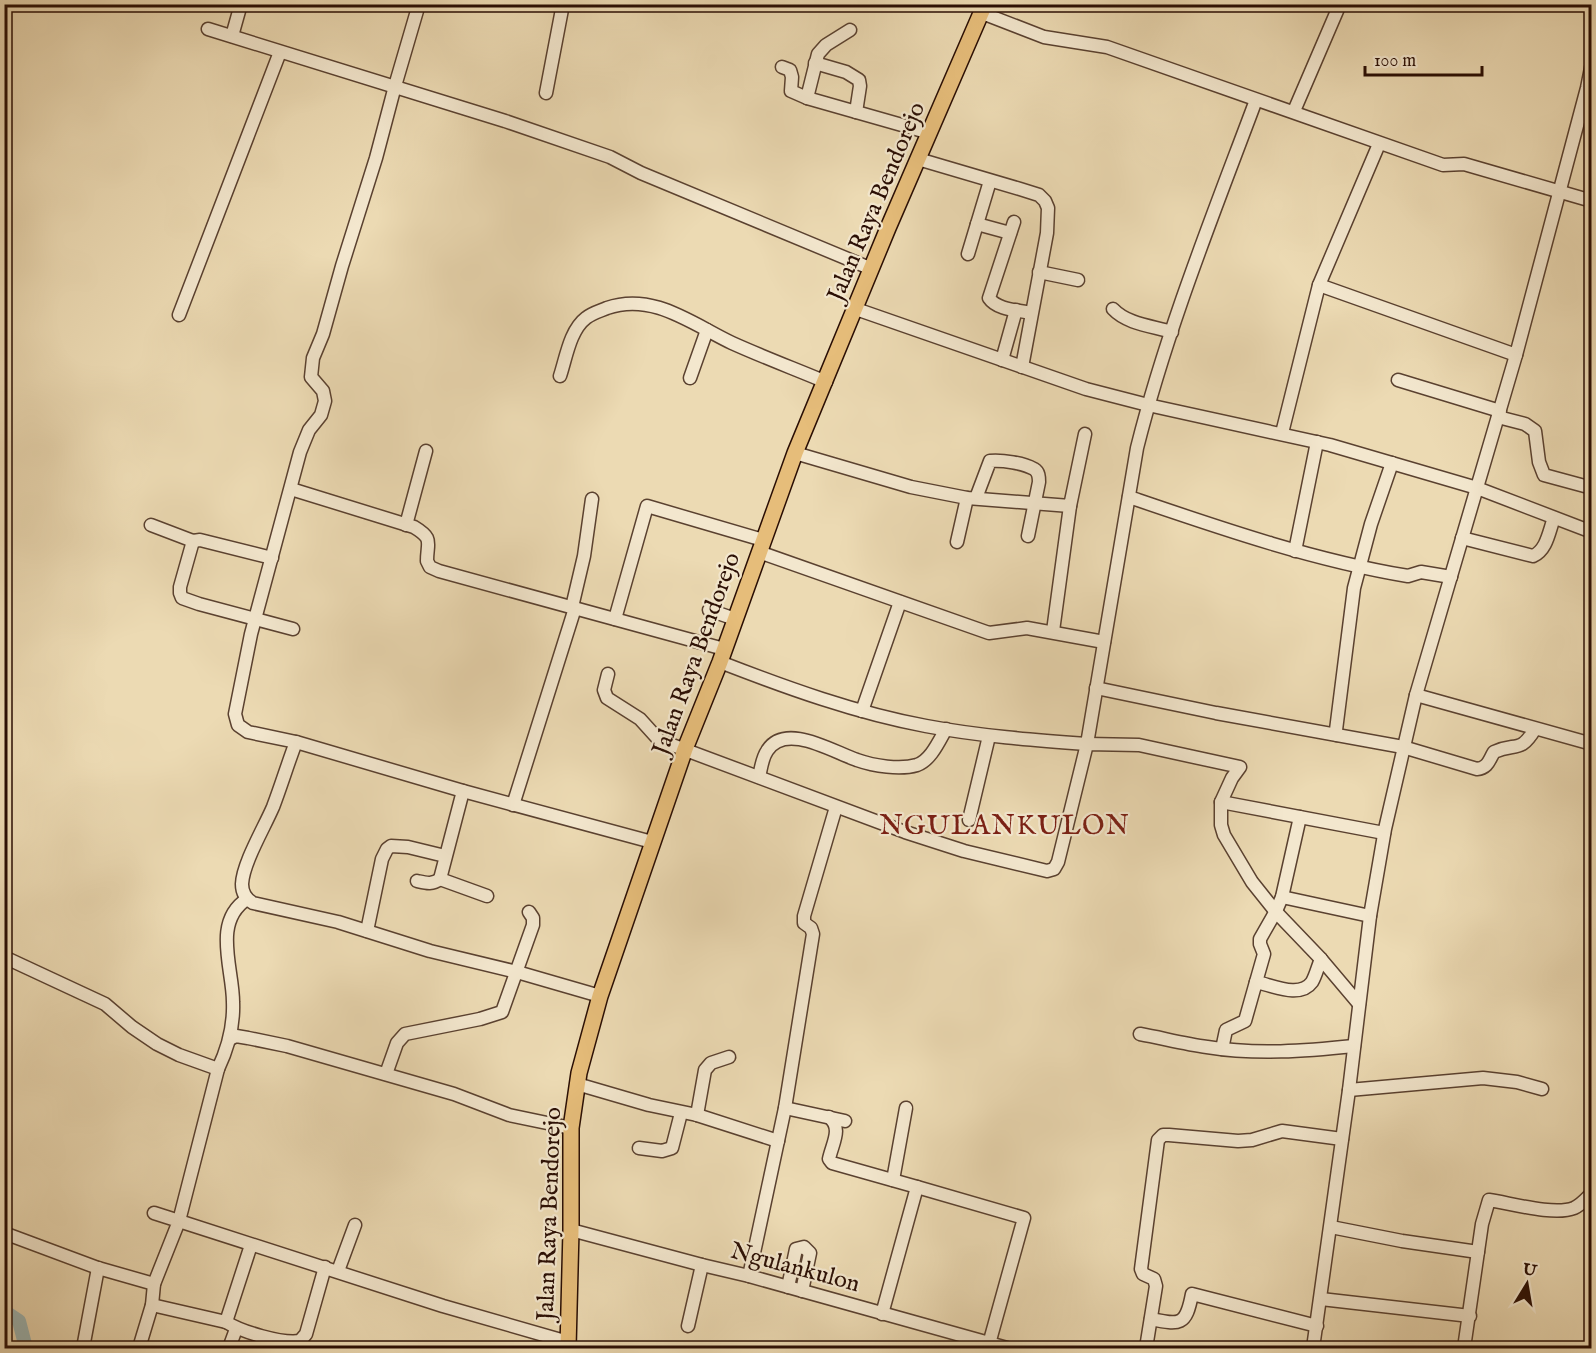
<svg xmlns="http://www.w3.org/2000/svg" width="1596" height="1353" viewBox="0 0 1596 1353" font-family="'IM FELL English',serif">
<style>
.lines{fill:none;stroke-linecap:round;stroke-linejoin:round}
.river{stroke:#9db8b7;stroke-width:14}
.minor-casing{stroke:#5a4130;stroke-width:15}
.major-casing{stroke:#2a0e04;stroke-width:18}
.minor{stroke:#f3e7ce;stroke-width:12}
.major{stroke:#e6bd7a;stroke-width:15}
.labels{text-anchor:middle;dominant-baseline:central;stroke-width:4.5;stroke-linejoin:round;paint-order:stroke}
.street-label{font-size:24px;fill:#2a0e04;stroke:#f3e7ce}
.quarter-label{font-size:27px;letter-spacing:1.5px;fill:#7a1f14;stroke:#f3e7ce}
</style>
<rect width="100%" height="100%" fill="#ecdab3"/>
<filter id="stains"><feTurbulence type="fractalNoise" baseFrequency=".00333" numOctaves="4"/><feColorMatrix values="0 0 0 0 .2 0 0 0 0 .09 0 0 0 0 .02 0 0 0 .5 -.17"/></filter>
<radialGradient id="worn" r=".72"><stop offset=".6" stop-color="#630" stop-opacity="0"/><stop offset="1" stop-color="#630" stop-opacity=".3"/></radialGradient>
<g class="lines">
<polyline class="river" points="4,1311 19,1321 26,1348"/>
<defs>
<g id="minor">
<polyline points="419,4 395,86 376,158 342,266 323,334 313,358 311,377 323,391 325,401 321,415 309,430 300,452 251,634 235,714 238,725 248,732 296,742 463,791 652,842"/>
<polyline points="982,13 1044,37 1107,47 1443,165 1464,164 1592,201"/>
<polyline points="208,29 505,121 610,157 641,173 872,269"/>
<polyline points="232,36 241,4"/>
<polyline points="815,63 846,72 859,80 860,86 856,112"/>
<polyline points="782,67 790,70 792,77 791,91 807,98 930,133"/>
<polyline points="546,93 563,4"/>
<polyline points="807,98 818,54 826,45 850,30"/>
<polyline points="1294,111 1340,4"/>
<polyline points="918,159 1020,189 1039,195 1045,201 1048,208 1047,233 1022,367"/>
<path d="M1014,222L989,298C997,310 1018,310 1031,313"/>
<polyline points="977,224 1010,233"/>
<polyline points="968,254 990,181"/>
<polyline points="1039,272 1078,280"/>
<polyline points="1319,285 1516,355"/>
<polyline points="856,309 1086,389 1148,405 1330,445 1477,488 1592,532"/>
<path d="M1113,309C1127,324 1152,326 1172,332"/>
<polyline points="179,315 280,52"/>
<polyline points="1002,360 1016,310"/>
<path d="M560,376C566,358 570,330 586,318C592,313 600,311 607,308C653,292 692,324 732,343C763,357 795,369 826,382"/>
<polyline points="690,378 707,330"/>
<polyline points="1398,380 1500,411"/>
<polyline points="1498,417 1525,424 1535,431 1539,462 1544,475 1592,488"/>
<polyline points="1282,433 1319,285 1379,144"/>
<polyline points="795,453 911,487 967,498 1070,506 1085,434"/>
<path d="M291,489L414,527C434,539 427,542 427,561L430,567L439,571L724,649"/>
<path d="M1129,497C1220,528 1312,560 1408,576L1421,572L1451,577"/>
<path d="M976,498L990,461C1003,460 1023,463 1034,469C1039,472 1039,477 1039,482L1028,536"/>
<polyline points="151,525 193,541 200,540 272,558"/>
<polyline points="406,525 426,451"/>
<path d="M1462,538L1533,556C1547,550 1549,531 1554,518"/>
<polyline points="193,541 180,587 180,593 182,598 199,604 293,629"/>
<polyline points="957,542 967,498"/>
<polyline points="1295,551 1317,442"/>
<polyline points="759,552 989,633 1027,628 1104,642"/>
<polyline points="572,607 584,556 592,499"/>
<polyline points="709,610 735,619"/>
<polyline points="615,619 647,506 763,540"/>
<polyline points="1053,631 1070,506"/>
<path d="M720,662C787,688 856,713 926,726C979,736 1033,740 1087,744L1137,448C1167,329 1213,215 1256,100"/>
<polyline points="608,674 604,690 607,698 640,719 659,740 905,832 964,851 1047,871 1054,869 1058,862 1087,744 1139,745 1240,767 1232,778 1221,802 1221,825 1224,835 1252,882 1276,912 1321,959 1359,1004"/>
<path d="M1096,688L1216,713L1403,747L1477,769C1488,768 1489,760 1494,752C1516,742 1520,754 1535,729"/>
<polyline points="1416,695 1592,744"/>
<polyline points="862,711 900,602"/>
<polyline points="1337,735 1336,730 1354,588 1371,524 1392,463"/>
<path d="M296,742C288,763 281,786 273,807C264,828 243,863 242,884C242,893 246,899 253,903L338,922L430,951L517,972L600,996"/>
<path d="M759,777C761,769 762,758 767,751C785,721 835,753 857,760C874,766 900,770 917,765C931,760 939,741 946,729"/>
<polyline points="1221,802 1384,833"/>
<polyline points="513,805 575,608"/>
<polyline points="969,820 989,736"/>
<polyline points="440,879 487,896"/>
<path d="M417,881C426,883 432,885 440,879L463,791"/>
<polyline points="1282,897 1370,916"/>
<path d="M247,899C212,922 233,968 233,1002C234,1026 228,1048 218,1069L179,1221L443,1306L568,1342"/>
<polyline points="367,931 382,859 387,849 391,846 408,847 445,856"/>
<polyline points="4,957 105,1004 132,1027 157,1044 179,1055 218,1069"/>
<polyline points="1256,982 1264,954 1260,944 1260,939 1276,911 1282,897 1300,817"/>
<path d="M1140,1034C1162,1038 1185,1044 1207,1047C1256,1055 1306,1051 1354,1046"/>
<polyline points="230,1039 236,1036 248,1038 287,1046 454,1094 509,1115 571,1128"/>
<path d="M1222,1049L1226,1030L1245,1021L1256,982C1272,985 1300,999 1312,982C1316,975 1318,966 1321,959"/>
<polyline points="386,1074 397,1043 405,1034 480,1019 502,1012 533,925 533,918 529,912"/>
<polyline points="577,1084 649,1105 697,1115 778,1141"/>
<polyline points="1349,1090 1483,1078 1517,1082 1542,1089"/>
<polyline points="785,1108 845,1121"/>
<polyline points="697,1115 705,1070 711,1063 729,1057"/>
<path d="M829,1117C843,1128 832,1144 829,1159L832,1163L917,1187L882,1314"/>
<polyline points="639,1148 662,1151 672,1148 681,1113"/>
<polyline points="893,1180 906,1108"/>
<polyline points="917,1187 1024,1218 989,1344"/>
<polyline points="1331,1227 1402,1241 1478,1252"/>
<polyline points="571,1230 702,1265 749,1276 1007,1348"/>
<polyline points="4,1233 98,1268 154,1284"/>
<polyline points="338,1271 355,1225"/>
<polyline points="749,1276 785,1108 813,934 811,928 804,923 804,916 836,807"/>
<polyline points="788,1287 796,1249 804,1247 810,1253 802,1291"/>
<polyline points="1321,1299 1470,1316"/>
<path d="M152,1305L226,1322C242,1332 282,1344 300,1341L306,1334L325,1267"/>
<path d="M1151,1319C1180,1325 1186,1326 1192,1294L1317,1326"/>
<polyline points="226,1322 251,1245"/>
<polyline points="688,1326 702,1265"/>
<polyline points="83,1348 98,1268"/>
<polyline points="139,1348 152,1305 154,1284 179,1221 154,1213"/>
<polyline points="229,1348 236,1329"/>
<polyline points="1146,1348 1156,1286 1154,1279 1143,1274 1141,1269 1158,1140 1163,1135 1169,1135 1238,1141 1252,1140 1282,1131 1342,1139"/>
<polyline points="1313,1348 1349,1090 1370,916 1385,829 1416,695 1516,355 1587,88 1592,63"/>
<path d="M1464,1348L1482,1224L1489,1200C1510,1203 1554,1216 1574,1208C1581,1205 1586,1199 1592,1193"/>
</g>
<polyline id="major" points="568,1348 571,1230 571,1128 579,1073 600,996 685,749 720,662 795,453 888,228 985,4"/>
</defs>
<use href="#minor" class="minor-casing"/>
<use href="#major" class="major-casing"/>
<use href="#minor" class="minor"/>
<use href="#major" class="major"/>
</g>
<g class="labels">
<g class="street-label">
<text transform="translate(877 202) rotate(-67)">Jalan Raya Bendorejo</text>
<text transform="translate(697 654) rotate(-70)">Jalan Raya Bendorejo</text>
<text transform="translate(550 1214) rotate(-88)">Jalan Raya Bendorejo</text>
<text transform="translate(795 1268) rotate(15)">Ngulankulon</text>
</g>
<g class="quarter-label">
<text x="1005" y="827">NGULANKULON</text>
</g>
</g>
<rect width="1596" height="1353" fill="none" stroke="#ecdab3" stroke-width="24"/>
<rect x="6" y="6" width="1584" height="1341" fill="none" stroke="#2a0e04" stroke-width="3"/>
<rect x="12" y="12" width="1572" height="1329" fill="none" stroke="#2a0e04" stroke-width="1.5"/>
<g transform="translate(1527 1284) rotate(11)" stroke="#f3e7ce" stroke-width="4.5" paint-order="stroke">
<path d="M0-4.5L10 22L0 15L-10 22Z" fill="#2a0e04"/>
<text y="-9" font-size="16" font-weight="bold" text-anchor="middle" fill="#2a0e04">U</text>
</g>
<path d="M1365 66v9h117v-9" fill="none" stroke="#2a0e04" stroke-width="3"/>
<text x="1374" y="66" font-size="18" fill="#2a0e04" stroke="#f3e7ce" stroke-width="4.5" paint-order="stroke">100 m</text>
<rect width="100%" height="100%" filter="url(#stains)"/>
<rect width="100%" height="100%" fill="url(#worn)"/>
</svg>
